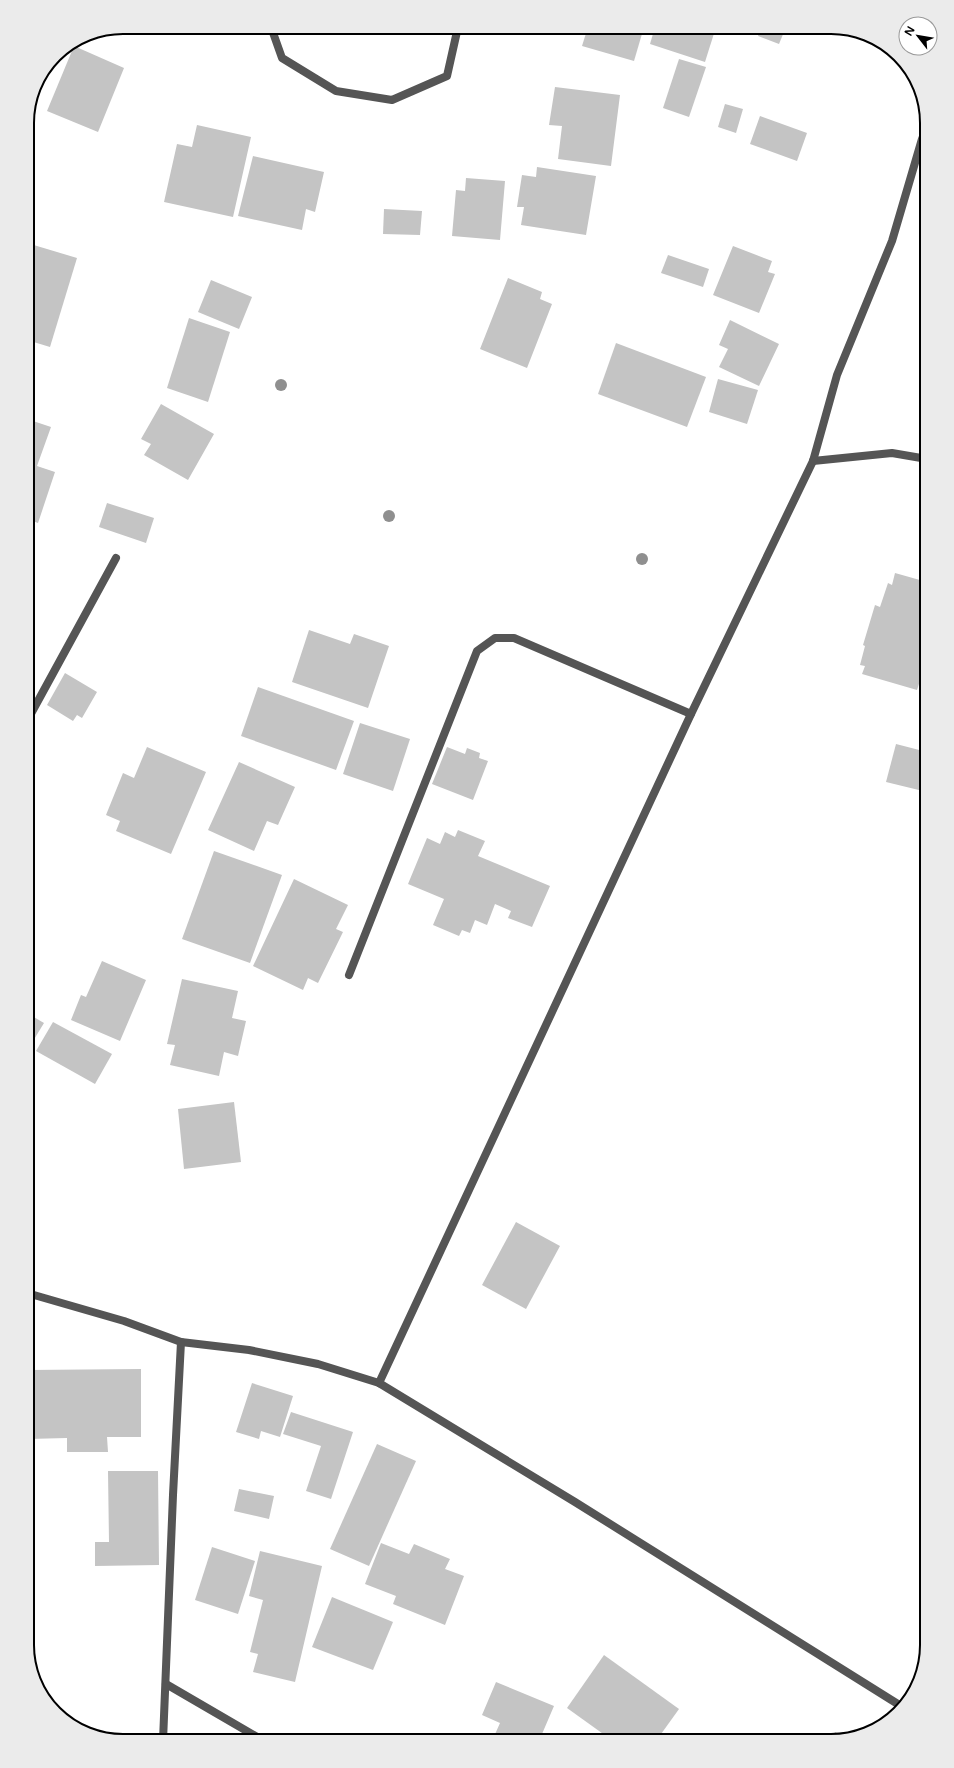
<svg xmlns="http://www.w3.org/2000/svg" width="954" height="1768" viewBox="0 0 954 1768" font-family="'Varela Round',sans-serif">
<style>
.building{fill:#c4c4c4}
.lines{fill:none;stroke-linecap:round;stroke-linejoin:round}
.street{stroke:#555;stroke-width:8}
.tree{fill:#8f8f8f}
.rim{fill:none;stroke:#000;stroke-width:2}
</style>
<rect width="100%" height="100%" fill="#fff"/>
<g class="building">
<polygon points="367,27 395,27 394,32"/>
<polygon points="588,27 644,27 634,61 582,46"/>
<polygon points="655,27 716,27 705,62 650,44"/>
<polygon points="761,27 786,27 779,44 758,36"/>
<polygon points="74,46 124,68 98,132 47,111"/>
<polygon points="679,59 706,67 689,117 663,108"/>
<polygon points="555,87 620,95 611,166 558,159 562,126 549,125"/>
<polygon points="725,104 743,109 736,133 718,127"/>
<polygon points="760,116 807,133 797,161 750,144"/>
<polygon points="197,125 251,137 233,217 164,202 177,144 192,147"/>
<polygon points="253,156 324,172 315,212 306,209 302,230 238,216"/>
<polygon points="537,167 596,176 586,235 521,225 524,207 517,207 522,175 536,177"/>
<polygon points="466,178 505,181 500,240 452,236 456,190 465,191"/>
<polygon points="384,209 422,211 420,235 383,234"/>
<polygon points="27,243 77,258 50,347 27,340"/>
<polygon points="733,246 772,261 768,272 775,274 759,313 713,295"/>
<polygon points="668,255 709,269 703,287 661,273"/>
<polygon points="508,278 542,292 540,299 552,304 527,368 480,349"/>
<polygon points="211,280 252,297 239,329 198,312"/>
<polygon points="189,318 230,332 208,402 167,388"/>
<polygon points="730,320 779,344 759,386 719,367 728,349 719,345"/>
<polygon points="616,343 706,377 687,427 598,394"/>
<polygon points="718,379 758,390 747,424 709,412"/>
<polygon points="161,404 214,434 188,480 144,455 151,444 141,439"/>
<polygon points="27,419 51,427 37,466 55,472 38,523 27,519"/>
<polygon points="107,503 154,518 146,543 99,527"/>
<polygon points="895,573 927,582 927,659 917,690 862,674 865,666 860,665 865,646 863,645 875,605 880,607 888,583 892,585"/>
<polygon points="309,630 350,644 354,634 389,646 368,708 292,682"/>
<polygon points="65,673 97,692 82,718 77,715 73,721 47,705"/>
<polygon points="258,687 354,721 336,770 241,736"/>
<polygon points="360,723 410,739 393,791 343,774"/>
<polygon points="896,744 927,752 927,792 886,782"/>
<polygon points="147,747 206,772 171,854 116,831 120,821 106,815 123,773 134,778"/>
<polygon points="447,747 465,754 467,748 480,753 479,758 488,761 473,800 432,784"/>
<polygon points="239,762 295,787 278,825 267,821 254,851 208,830"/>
<polygon points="458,830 485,841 478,856 550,886 532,927 508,918 511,911 495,904 487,925 475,920 470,933 462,930 459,936 433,925 444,899 408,884 427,838 440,844 445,832 455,837"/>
<polygon points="214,851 282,875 250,963 182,939"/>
<polygon points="294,879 348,905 336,929 343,932 318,983 308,978 303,990 253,966"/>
<polygon points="102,961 146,980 120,1041 71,1020 81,995 86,997"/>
<polygon points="182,979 238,991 232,1018 246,1021 238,1056 224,1052 219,1076 170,1065 175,1045 167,1044"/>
<polygon points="27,1013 44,1023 30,1046 27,1044"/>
<polygon points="53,1022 112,1054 95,1084 36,1051"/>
<polygon points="234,1102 241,1162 184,1169 178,1109"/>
<polygon points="516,1222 560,1246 526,1309 482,1285"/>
<polygon points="141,1369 141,1437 107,1437 108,1452 67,1452 67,1438 28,1439 28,1370"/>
<polygon points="252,1383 293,1396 280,1437 261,1431 259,1439 236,1432"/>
<polygon points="291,1412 353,1432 331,1499 306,1491 321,1446 283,1434"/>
<polygon points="377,1444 416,1461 369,1566 330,1549"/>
<polygon points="108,1471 158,1471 159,1565 95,1566 95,1542 109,1542"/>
<polygon points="239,1489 274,1496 269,1519 234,1511"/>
<polygon points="381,1543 409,1554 414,1544 450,1559 445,1569 464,1576 445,1625 393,1604 396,1596 365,1584"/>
<polygon points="212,1547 255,1561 238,1614 195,1600"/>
<polygon points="260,1551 322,1566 295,1682 253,1672 258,1654 250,1652 263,1600 249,1596"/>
<polygon points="332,1597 393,1622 373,1670 312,1647"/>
<polygon points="604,1655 679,1709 656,1741 613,1741 567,1708"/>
<polygon points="496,1682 554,1706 539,1741 492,1741 500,1723 482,1715"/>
<polygon points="835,1732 847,1738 831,1741"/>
</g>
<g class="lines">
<g class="street">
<polyline points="271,27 282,58 336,91 392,100 447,76 458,27"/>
<polyline points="813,461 892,453 927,459"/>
<polyline points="27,721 116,558"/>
<polyline points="349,975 477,651 495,638 514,638 691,714"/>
<polyline points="27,1293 124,1321 181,1342 249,1350 318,1364 379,1383 575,1502 901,1706"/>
<polyline points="379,1383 691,714 813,461 837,375 892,241 922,139 927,127"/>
<polyline points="166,1684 264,1741"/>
<polyline points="163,1741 173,1495 181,1342"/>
</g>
</g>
<g class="tree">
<circle cx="281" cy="385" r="6"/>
<circle cx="389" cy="516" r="6"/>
<circle cx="642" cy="559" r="6"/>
</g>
<path d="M0 0H954V1768H0ZM123 34H831A89 89 0 0 1 920 123V1645A89 89 0 0 1 831 1734H123A89 89 0 0 1 34 1645V123A89 89 0 0 1 123 34Z" fill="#ebebeb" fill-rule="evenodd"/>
<path class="rim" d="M123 34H831A89 89 0 0 1 920 123V1645A89 89 0 0 1 831 1734H123A89 89 0 0 1 34 1645V123A89 89 0 0 1 123 34Z"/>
<g transform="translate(918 36) rotate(301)"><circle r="19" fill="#ffffff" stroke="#999999"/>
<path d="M0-3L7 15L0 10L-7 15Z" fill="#000000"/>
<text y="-6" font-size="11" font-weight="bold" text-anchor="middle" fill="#000000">N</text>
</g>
</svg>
